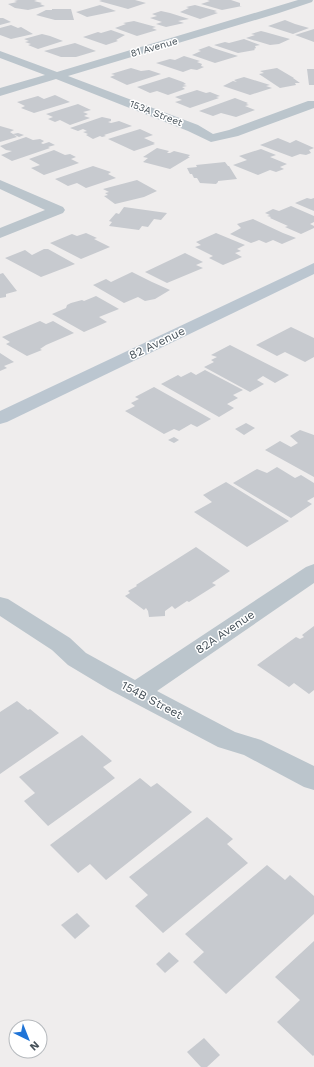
<svg xmlns="http://www.w3.org/2000/svg" width="314" height="1067" viewBox="0 0 314 1067" font-family="'Work Sans',sans-serif">
<style>
.building{fill:#c7cacf}
.lines{fill:none;stroke-linecap:round;stroke-linejoin:round}
.street{fill:#bbc5cc;fill-rule:evenodd}
.secondary{fill:#bbc6d0;fill-rule:evenodd}
.labels{text-anchor:middle;dominant-baseline:central;stroke-width:3;stroke-linejoin:round;paint-order:stroke}
.far-street-label{font-size:10px;fill:#465159;stroke:#fff}
.street-label{font-size:12px;fill:#465159;stroke:#fff}
</style>
<rect width="100%" height="100%" fill="#efeded"/>
<g class="building">
<polygon points="18,0 37,0 34,1 42,3 40,4 45,6 28,10 15,8 8,4 17,2 14,1"/>
<polygon points="102,0 135,0 146,3 128,9 99,1"/>
<polygon points="207,0 231,0 240,3 240,6 242,6 222,10 201,4 210,1"/>
<polygon points="100,5 116,11 87,17 76,12"/>
<polygon points="195,5 217,11 214,12 218,13 200,19 180,12 189,8 186,7"/>
<polygon points="52,9 71,9 74,20 55,20 36,15 46,10 52,10"/>
<polygon points="161,11 170,13 189,19 178,21 184,23 166,27 156,24 162,22 150,18 157,16 152,14"/>
<polygon points="0,18 3,18 11,22 0,25"/>
<polygon points="285,20 295,24 309,28 293,34 268,26"/>
<polygon points="134,21 156,27 152,28 157,30 137,36 115,28 126,24 123,23"/>
<polygon points="11,25 18,28 21,27 33,34 11,39 0,35 0,28"/>
<polygon points="314,29 314,42 295,35"/>
<polygon points="111,30 125,35 116,40 118,41 106,45 83,37 98,32 101,33"/>
<polygon points="261,31 265,32 290,39 279,44 270,45 246,38 255,35 251,34"/>
<polygon points="42,34 50,36 63,41 38,49 28,45 31,44 25,42 29,41 24,39"/>
<polygon points="244,39 260,45 255,46 256,48 254,49 255,50 238,53 214,45 225,42 229,43"/>
<polygon points="75,43 96,51 76,57 61,57 44,51"/>
<polygon points="209,46 213,48 238,56 215,63 192,55 201,51 198,50"/>
<polygon points="184,56 200,61 197,62 202,64 201,66 204,67 197,70 191,69 183,72 156,63 170,59 175,60"/>
<polygon points="131,68 141,71 149,70 161,74 127,85 110,77 115,75 111,74"/>
<polygon points="277,68 294,78 293,78 300,83 295,83 296,85 280,88 259,74 264,73 260,71"/>
<polygon points="307,69 314,69 314,85 309,85"/>
<polygon points="169,77 183,82 186,84 183,85 187,86 182,87 185,89 168,95 157,91 150,93 137,87"/>
<polygon points="244,77 270,85 266,86 272,88 250,95 223,86 233,81 237,82 234,80"/>
<polygon points="197,90 206,93 210,92 220,96 216,97 219,98 190,108 175,102 182,100 175,97"/>
<polygon points="55,95 70,102 34,113 21,108 25,106 17,102 38,96 44,99"/>
<polygon points="235,98 248,103 246,104 249,105 245,106 255,110 236,117 221,113 213,116 199,111"/>
<polygon points="78,104 91,110 83,112 88,114 84,116 90,118 70,125 60,120 55,122 48,119 53,117 46,114"/>
<polygon points="102,117 111,119 111,121 108,122 111,123 119,121 132,126 104,135 106,136 102,137 100,136 93,139 86,135 88,134 83,132 87,131 83,129 78,131 70,128"/>
<polygon points="0,126 14,130 10,132 13,134 18,133 24,135 19,137 13,134 17,137 0,142"/>
<polygon points="140,129 153,135 144,138 155,143 153,143 155,144 134,151 108,139"/>
<polygon points="26,137 33,140 40,139 44,141 41,143 43,144 49,142 55,145 48,147 50,148 12,161 1,155 12,151 6,150 0,146"/>
<polygon points="278,138 290,143 296,140 314,148 309,150 311,153 306,155 300,154 292,157 260,145"/>
<polygon points="157,148 169,151 167,153 170,153 174,151 190,155 188,157 190,157 170,169 143,162 148,158 143,157"/>
<polygon points="261,149 276,155 270,157 287,164 280,167 284,169 276,172 270,170 258,175 233,165 247,160 239,156"/>
<polygon points="54,150 65,155 70,154 76,157 71,159 79,163 44,175 31,168 40,165 29,159"/>
<polygon points="225,162 228,166 229,166 237,179 218,181 218,182 216,184 200,183 197,178 194,178 192,174 190,174 187,168 197,167 196,165"/>
<polygon points="93,166 111,172 108,174 116,178 86,188 77,183 68,186 55,179"/>
<polygon points="137,180 157,191 144,197 115,204 104,196 108,195 105,193 109,192 103,189"/>
<polygon points="307,198 311,199 314,198 314,211 295,203"/>
<polygon points="291,206 314,216 314,222 310,224 314,226 314,228 301,234 285,227 288,226 270,218 271,217 267,216 270,215 265,213 273,209 279,211"/>
<polygon points="124,207 167,213 161,220 154,219 148,227 142,226 139,230 109,226 112,222 109,221 116,213 119,214"/>
<polygon points="253,219 283,233 296,238 282,244 273,240 266,243 259,240 251,243 230,234 241,228 237,224"/>
<polygon points="86,233 97,238 94,239 110,247 81,259 50,243 72,234 77,236"/>
<polygon points="216,233 245,245 237,249 241,251 235,253 242,257 223,265 209,258 213,256 195,247 201,245 196,242"/>
<polygon points="44,249 48,249 75,264 41,277 5,258 25,250 32,255"/>
<polygon points="185,253 203,262 196,265 203,268 167,283 145,272"/>
<polygon points="132,272 152,282 170,290 155,299 145,301 138,297 124,303 93,285 106,279 111,282"/>
<polygon points="3,273 17,291 6,294 6,297 0,298 0,274"/>
<polygon points="96,296 119,309 99,317 107,322 84,332 52,314 66,308 67,305 71,303 82,300 84,301"/>
<polygon points="40,321 46,324 53,321 74,333 46,345 40,349 42,350 27,356 6,344 10,342 2,337"/>
<polygon points="291,327 314,338 314,357 305,362 285,352 277,356 256,345"/>
<polygon points="230,345 289,375 275,383 263,376 257,380 264,384 250,392 204,367 214,362 211,360 217,357 211,355"/>
<polygon points="0,353 14,362 4,366 7,368 0,371"/>
<polygon points="205,370 243,390 233,395 238,398 227,404 234,408 219,417 161,384 178,375 181,377 191,372 196,375"/>
<polygon points="154,387 211,419 197,427 191,424 179,431 174,429 164,434 125,411 135,406 131,403 139,399 135,397"/>
<polygon points="246,423 255,428 244,435 235,429"/>
<polygon points="300,430 314,435 314,477 265,450 280,441 291,447 298,443 290,436"/>
<polygon points="174,437 179,440 174,443 168,440"/>
<polygon points="277,467 295,478 301,475 314,483 314,497 307,501 312,504 291,518 233,483 257,469 267,473"/>
<polygon points="226,482 289,521 247,547 194,512 212,502 203,495"/>
<polygon points="196,547 230,571 212,583 216,585 189,602 187,601 175,609 172,606 165,611 165,616 149,617 148,611 146,608 144,610 125,596 130,593 128,591 137,586 136,585"/>
<polygon points="314,626 314,690 309,694 294,683 289,687 257,665 296,637 300,639 304,637 302,635"/>
<polygon points="17,701 28,710 30,709 59,733 0,774 0,712"/>
<polygon points="82,735 112,761 103,767 115,778 48,826 24,801 35,793 19,777"/>
<polygon points="140,778 151,787 157,783 192,812 106,880 90,864 78,873 50,845"/>
<polygon points="207,817 233,839 227,844 248,863 163,933 135,906 148,895 129,877"/>
<polygon points="267,865 285,880 290,875 314,896 314,914 226,994 193,962 204,952 185,934"/>
<polygon points="77,913 90,926 75,939 61,925"/>
<polygon points="314,941 314,1055 313,1056 277,1022 300,1000 275,977"/>
<polygon points="169,952 179,961 165,973 156,964"/>
<polygon points="204,1038 220,1055 207,1067 201,1067 187,1052"/>
</g>
<g class="lines">
<g class="street">
<polygon points="298,0 313,0 312,2 279,13 68,76 198,125 213,134 229,130 308,101 314,101 314,108 238,136 211,142 188,131 56,79 0,96 0,88 45,75 0,58 0,51 57,72"/>
<polygon points="0,180 63,207 65,210 63,213 0,238 0,228 45,210 0,189"/>
<polygon points="314,564 314,583 157,691 235,732 261,740 314,766 314,790 304,787 244,755 218,747 108,689 68,665 52,650 0,616 0,597 8,599 70,638 86,653 135,680 306,567"/>
</g>
<polygon class="secondary" points="314,263 314,274 7,422 0,424 0,411"/>
</g>
<g class="labels">
<g class="far-street-label">
<text transform="translate(154 47) rotate(-16)">81 Avenue</text>
<text transform="translate(156 113) rotate(21)">153A Street</text>
</g>
<g class="street-label">
<text transform="translate(157 343) rotate(-26)">82 Avenue</text>
<text transform="translate(225 632) rotate(-34)">82A Avenue</text>
<text transform="translate(152 700) rotate(28)">154B Street</text>
</g>
</g>
<g transform="translate(28 1039) rotate(137)"><circle r="19" fill="#ffffff" stroke="#b5b9bd"/>
<path d="M0-3L7 15L0 10L-7 15Z" fill="#1f74d7"/>
<text y="-6" font-size="11" font-weight="bold" text-anchor="middle" fill="#465159">N</text>
</g>
</svg>
